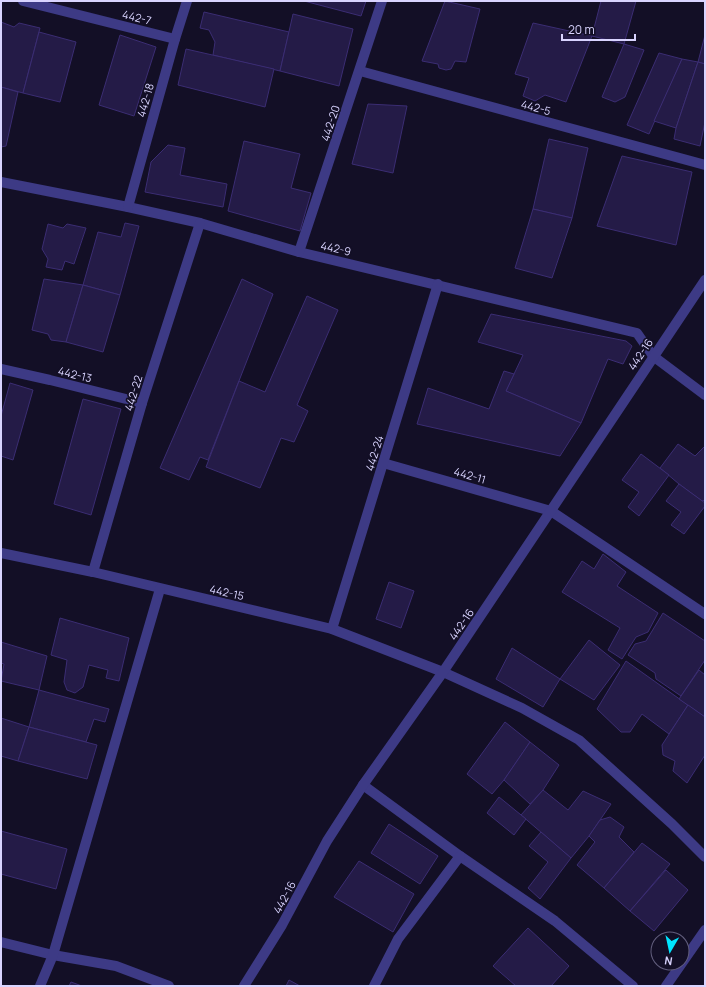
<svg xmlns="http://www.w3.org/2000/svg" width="706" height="987" viewBox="0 0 706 987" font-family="Manrope,sans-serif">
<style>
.building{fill:#241b47;stroke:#3b2d73}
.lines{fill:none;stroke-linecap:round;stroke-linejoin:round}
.minor{stroke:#3d3a85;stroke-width:10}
.labels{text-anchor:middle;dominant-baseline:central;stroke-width:3.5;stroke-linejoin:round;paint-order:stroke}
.street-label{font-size:11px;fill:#d9d4ff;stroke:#130f26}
</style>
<rect width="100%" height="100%" fill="#130f26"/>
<g class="building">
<polygon points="304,1 366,1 361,16"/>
<polygon points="445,1 480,9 466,62 455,61 451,69 446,70 439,68 438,64 422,61"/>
<polygon points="601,1 636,1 624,44 592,36"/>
<polygon points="204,12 289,32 280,71 213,55 215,42 209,30 200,28"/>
<polygon points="293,14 353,29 339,86 280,71"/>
<polygon points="1,22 14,27 19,23 40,28 23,93 1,87"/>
<polygon points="533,23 592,36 566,102 545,95 535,101 523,96 529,78 515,74"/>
<polygon points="39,32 76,42 60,102 23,93"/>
<polygon points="120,35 156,47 134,116 99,105"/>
<polygon points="705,35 705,64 698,62"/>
<polygon points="624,44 644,50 625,97 615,102 602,97"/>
<polygon points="186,49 274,69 265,107 178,85"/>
<polygon points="659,53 682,59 649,134 627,125"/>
<polygon points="682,59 698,62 676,128 654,121"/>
<polygon points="698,62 705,64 705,122 700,146 674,139 676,128"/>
<polygon points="1,87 18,92 6,146 1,147"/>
<polygon points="368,104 407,106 393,173 352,164"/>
<polygon points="549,139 588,148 572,218 533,209"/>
<polygon points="244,141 300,154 291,188 311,193 300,231 228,211"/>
<polygon points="168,145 185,148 180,175 227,184 223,207 145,192 151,162"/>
<polygon points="622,156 692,172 676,245 597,226"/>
<polygon points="533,209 572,218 552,278 515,268"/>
<polygon points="125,223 139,226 120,295 83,285 98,232 121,237"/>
<polygon points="48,224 63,228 67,224 86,228 74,264 65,261 62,270 46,267 48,259 42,249"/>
<polygon points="44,279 83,285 66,342 51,340 48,334 32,330"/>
<polygon points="242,279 273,294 208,460 200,457 189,480 160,468"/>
<polygon points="83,285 120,295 103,352 66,342"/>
<polygon points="307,296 338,310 297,405 308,411 294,442 281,438 260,488 206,467 239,381 265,392"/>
<polygon points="491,314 626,341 632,346 623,364 608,359 581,423 506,391 523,355 478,342"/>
<polygon points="504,371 514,374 506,391 581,423 560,456 417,424 428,388 489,409"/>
<polygon points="10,383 33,390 13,460 1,456 1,416"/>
<polygon points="83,399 121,409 91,515 54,504"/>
<polygon points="678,444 695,456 705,446 705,500 702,501 679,484 660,468"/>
<polygon points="641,454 669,475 639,516 628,507 639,492 622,480"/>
<polygon points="679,484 705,503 705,506 684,534 671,525 681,512 666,501"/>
<polygon points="603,554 626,572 617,586 658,613 648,632 636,637 622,659 608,650 620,628 562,592 582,561 594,569"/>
<polygon points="389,582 414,591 401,628 376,619"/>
<polygon points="663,613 705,641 705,660 681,696 656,679 655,673 628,655 635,644 646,641"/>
<polygon points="60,618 129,638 119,681 106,678 108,670 89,665 83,687 75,693 67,690 64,682 67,660 51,655"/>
<polygon points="589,640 620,665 594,700 560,679"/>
<polygon points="1,642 47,656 39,690 1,681 4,664 1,663"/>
<polygon points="512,648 560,679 543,707 496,679"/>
<polygon points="626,661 688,705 669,734 642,714 630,732 621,732 597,709"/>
<polygon points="699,670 705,675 705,717 679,699"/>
<polygon points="39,690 109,709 105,722 94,719 86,742 29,727"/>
<polygon points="688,705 705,717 705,755 687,783 673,771 675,761 663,755 662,745"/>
<polygon points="1,718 29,727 18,761 1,756"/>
<polygon points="505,722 530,742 504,780 492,794 467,774"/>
<polygon points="29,727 97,745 87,779 18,761"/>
<polygon points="530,742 559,765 543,790 530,804 504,780"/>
<polygon points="543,790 568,810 583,791 611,804 589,836 571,858 521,815"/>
<polygon points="499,797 526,819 514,835 487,813"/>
<polygon points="610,817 624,827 619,837 634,852 604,888 577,865 595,842 589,836 600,820"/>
<polygon points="389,824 438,856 420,884 371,853"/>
<polygon points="1,831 67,849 56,889 1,874"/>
<polygon points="541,832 571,858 540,899 528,888 548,862 529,846"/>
<polygon points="642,843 670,864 630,911 604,888"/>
<polygon points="359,861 414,894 393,932 334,897"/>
<polygon points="666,870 688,890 654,931 630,911"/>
<polygon points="528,928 569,966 551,986 516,986 493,966"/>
<polygon points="289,980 300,986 286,986"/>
<polygon points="71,982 82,986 69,986"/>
</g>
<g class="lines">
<g class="minor">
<polyline points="23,1 175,39"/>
<polyline points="360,71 705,165"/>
<polyline points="1,182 128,207 200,223 299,252 637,333 653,356 705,395"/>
<polyline points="128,207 175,39 187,1"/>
<polyline points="299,252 382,1"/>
<polyline points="1,369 50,380 142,403"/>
<polyline points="383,463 551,511 705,614"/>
<polyline points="1,553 93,572 332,629 443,672 522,708 579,740 672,824 705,857"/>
<polyline points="93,572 142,403 200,223"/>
<polyline points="332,629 438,284"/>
<polyline points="363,785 460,856 555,921 633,986"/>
<polyline points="1,942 53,955 116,966 169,986"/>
<polyline points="40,986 53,955 160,589"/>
<polyline points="244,986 282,925 327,841 363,785 443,672 705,280"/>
<polyline points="374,986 398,939 460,856"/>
<polyline points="666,986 705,930"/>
</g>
</g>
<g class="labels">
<g class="street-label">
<text transform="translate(137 17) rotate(14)">442-7</text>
<text transform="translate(145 100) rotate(-74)">442-18</text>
<text transform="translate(536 107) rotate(15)">442-5</text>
<text transform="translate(330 123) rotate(-72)">442-20</text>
<text transform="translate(336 248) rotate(13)">442-9</text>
<text transform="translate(640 354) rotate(-56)">442-16</text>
<text transform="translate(75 374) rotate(14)">442-13</text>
<text transform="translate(133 393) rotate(-73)">442-22</text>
<text transform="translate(374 453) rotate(-73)">442-24</text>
<text transform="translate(470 475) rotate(16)">442-11</text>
<text transform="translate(227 592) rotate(13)">442-15</text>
<text transform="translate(461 624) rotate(-56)">442-16</text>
<text transform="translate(284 897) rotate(-62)">442-16</text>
</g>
</g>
<rect width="706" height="987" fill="none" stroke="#d9d4ff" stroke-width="4"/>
<g transform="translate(670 951) rotate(189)"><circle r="19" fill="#130f26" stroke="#625e7d"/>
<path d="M0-3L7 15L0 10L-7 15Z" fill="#00e5ff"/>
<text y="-6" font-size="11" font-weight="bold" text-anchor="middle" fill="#d9d4ff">N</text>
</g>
<path d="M562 34v6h73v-6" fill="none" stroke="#d9d4ff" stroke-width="2"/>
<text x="568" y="34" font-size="12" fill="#d9d4ff" stroke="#130f26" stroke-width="3" paint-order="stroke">20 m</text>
</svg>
